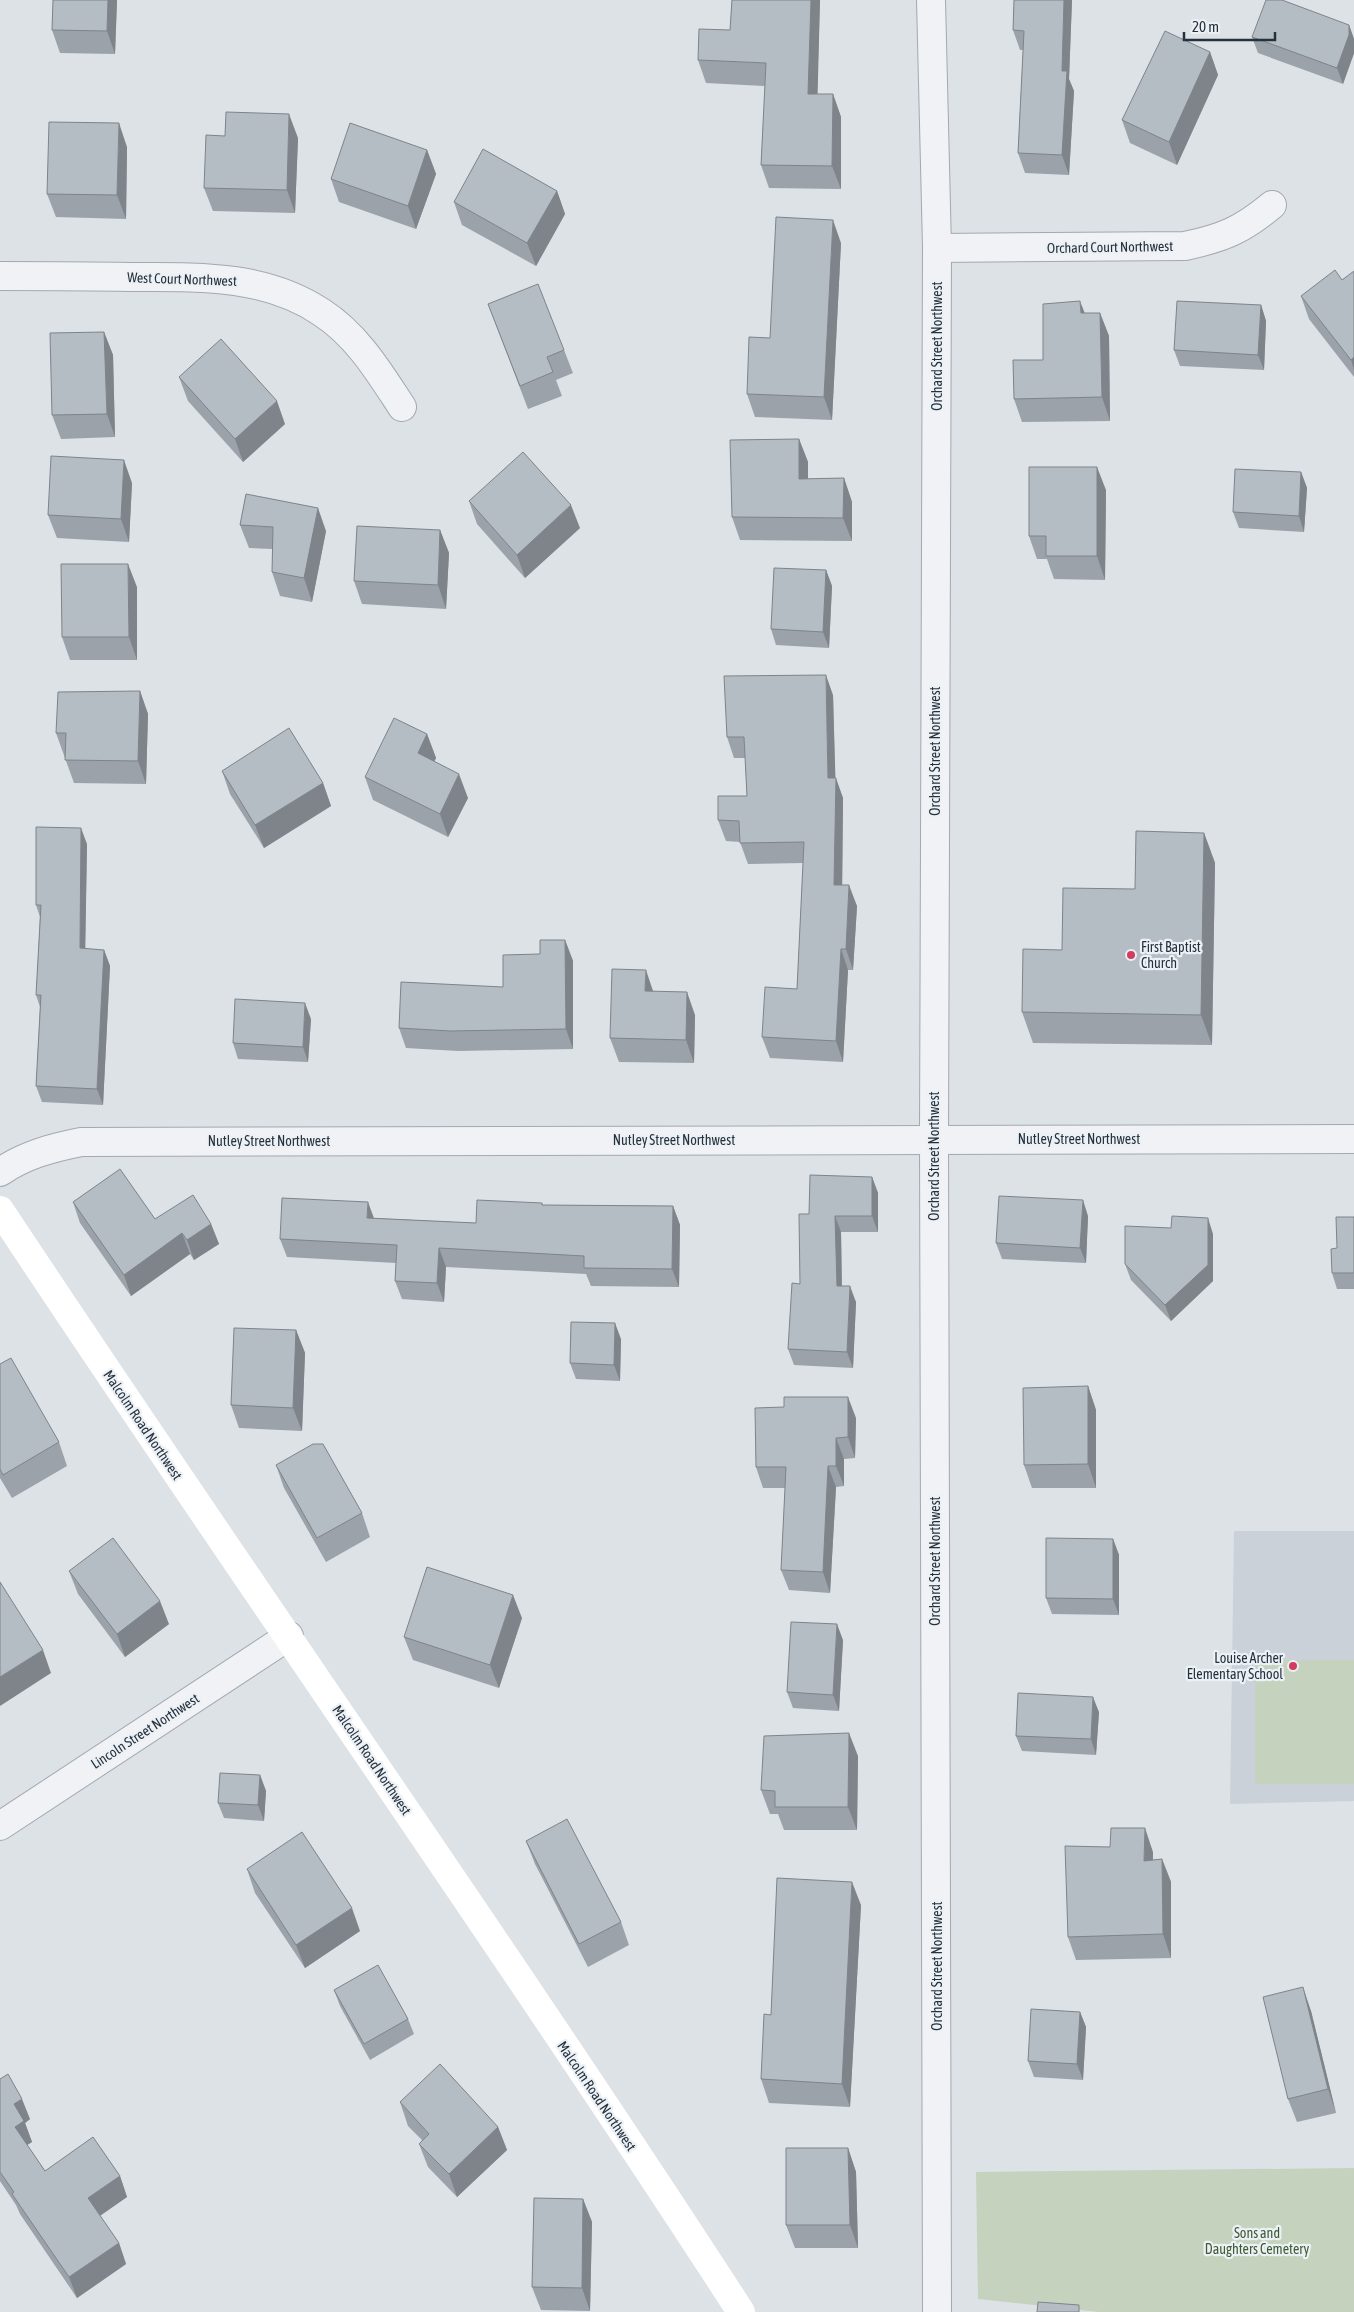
<svg xmlns="http://www.w3.org/2000/svg" width="1354" height="2312" viewBox="0 0 1354 2312" font-family="'Asap Condensed',sans-serif">
<style>
.built{fill:#cbd1d9}
.green{fill:#c5d2be}
.lines{fill:none;stroke-linecap:round;stroke-linejoin:round}
.minor-casing{stroke:#a2a9b1;stroke-width:30}
.tertiary-casing{stroke:#a2a9b1;stroke-width:30}
.minor{stroke:#f0f2f6;stroke-width:28}
.tertiary{stroke:#f0f2f6;stroke-width:28}
.secondary{stroke:#fff;stroke-width:28}
.wall{fill:#9ba2a9}
.shaded-wall{fill:#7e8489}
.building{fill:#b4bcc4;stroke:#7e8489}
.poi-dot{fill:#d13d60;stroke:#ecf1f5;stroke-width:2}
.labels{text-anchor:middle;dominant-baseline:central;stroke-width:4.5;stroke-linejoin:round;paint-order:stroke}
.street-label{font-size:14px;fill:#26313e;stroke:#ecf1f5}
.poi-label{font-size:14px;fill:#26313e;stroke:#ecf1f5;text-anchor:start}
.park-label{font-size:14px;fill:#3e5a33;stroke:#ecf1f5}
</style>
<rect width="100%" height="100%" fill="#dde2e7"/>
<polygon class="built" points="1234,1531 1354,1531 1354,1801 1230,1804"/>
<g class="green">
<rect x="1255" y="1660" width="99" height="124"/>
<polygon points="1354,2168 1354,2312 1099,2312 978,2299 976,2172"/>
</g>
<g class="lines">
<defs>
<g id="minor">
<polyline points="931,0 937,248 934,1139 937,2312"/>
<path d="M937,248L1185,246C1223,238 1242,230 1272,205"/>
<path d="M0,276C43,276 86,276 130,277C196,277 264,274 321,312C357,335 379,372 402,407"/>
<polyline points="0,1826 289,1636"/>
</g>
<path id="tertiary" d="M0,1172C25,1155 51,1148 81,1142L1354,1139"/>
</defs>
<use href="#minor" class="minor-casing"/>
<use href="#tertiary" class="tertiary-casing"/>
<use href="#minor" class="minor"/>
<use href="#tertiary" class="tertiary"/>
<path class="secondary" d="M0,1210C244,1579 500,1940 741,2312"/>
</g>
<g class="wall">
<polygon points="53,0 117,0 115,54 60,53 52,30"/>
<polygon points="732,0 820,0 817,94 833,94 841,117 841,189 769,188 761,165 765,86 706,83 698,60 730,30"/>
<polygon points="1014,0 1072,0 1069,79 1074,91 1069,175 1025,173 1018,153 1023,50 1020,50 1013,30"/>
<polygon points="1349,25 1354,39 1354,53 1343,84 1258,53 1252,37"/>
<polygon points="1210,52 1218,75 1177,165 1130,143 1122,120"/>
<polygon points="298,138 295,213 213,211 204,188"/>
<polygon points="127,147 126,219 56,217 47,194"/>
<polygon points="427,150 436,174 416,229 339,202 331,179"/>
<polygon points="557,191 565,214 536,266 462,225 454,202"/>
<polygon points="841,243 832,420 755,417 747,394 770,338"/>
<polygon points="1354,271 1354,377 1309,319 1301,296 1342,280"/>
<polygon points="488,304 564,350 573,373 556,380 562,396 528,409"/>
<polygon points="1261,305 1266,321 1264,370 1180,366 1174,350"/>
<polygon points="1084,313 1100,313 1109,336 1110,421 1022,422 1014,399 1043,360"/>
<polygon points="104,332 113,355 115,437 61,439 52,415"/>
<polygon points="179,377 285,424 243,462 188,401"/>
<polygon points="799,439 808,462 808,479 844,478 852,502 852,541 740,540 732,517"/>
<polygon points="1301,472 1307,488 1304,532 1239,528 1233,512"/>
<polygon points="132,483 129,542 57,538 48,515"/>
<polygon points="1106,490 1105,580 1054,579 1047,559 1037,559 1029,536"/>
<polygon points="246,494 326,531 312,602 280,596 272,572 272,549 249,548 240,525"/>
<polygon points="469,501 580,528 525,578 477,524"/>
<polygon points="440,530 449,553 446,609 362,604 354,581"/>
<polygon points="826,570 832,586 829,648 776,645 771,629"/>
<polygon points="137,587 137,660 70,660 62,637"/>
<polygon points="140,691 148,714 146,784 74,783 56,733"/>
<polygon points="833,695 835,778 843,798 842,885 857,906 853,970 848,970 843,1062 770,1058 762,1037 797,989 803,863 748,864 740,842 726,841 718,820 747,796 745,758 734,758 727,737"/>
<polygon points="427,734 436,758 434,762 468,798 448,837 373,800 365,777"/>
<polygon points="222,771 323,783 331,806 264,848 230,794"/>
<polygon points="1204,833 1215,863 1212,1045 1033,1043 1022,1012 1062,950"/>
<polygon points="87,844 85,949 104,950 110,966 103,1105 42,1102 36,1086 40,1007 36,995 40,917 36,905"/>
<polygon points="565,940 573,961 573,1049 458,1051 406,1048 399,1028 503,987 540,954"/>
<polygon points="653,991 695,1015 694,1063 619,1062 610,1038"/>
<polygon points="311,1019 308,1062 238,1059 233,1043"/>
<polygon points="872,1177 878,1193 878,1232 841,1232 842,1286 856,1302 853,1368 794,1365 788,1349 800,1284 809,1214"/>
<polygon points="73,1202 155,1219 211,1224 219,1244 194,1260 190,1254 131,1296 80,1223"/>
<polygon points="542,1203 543,1205 673,1206 680,1225 679,1287 591,1286 586,1274 446,1267 444,1302 402,1299 395,1281 396,1263 287,1257 280,1239 374,1218 476,1223"/>
<polygon points="1088,1216 1086,1263 1002,1259 996,1243"/>
<polygon points="1354,1217 1354,1289 1337,1289 1332,1273 1337,1248"/>
<polygon points="1213,1234 1213,1281 1171,1321 1131,1280 1125,1264"/>
<polygon points="296,1330 305,1353 302,1431 239,1428 231,1405"/>
<polygon points="621,1339 620,1381 576,1379 570,1363"/>
<polygon points="0,1364 59,1442 67,1466 12,1498 0,1478"/>
<polygon points="1088,1386 1096,1410 1096,1488 1032,1488 1024,1465"/>
<polygon points="856,1418 855,1458 844,1459 844,1486 836,1487 830,1593 789,1590 781,1570 785,1488 763,1488 756,1467"/>
<polygon points="276,1465 362,1513 370,1537 326,1562 284,1488"/>
<polygon points="1113,1539 1119,1555 1119,1615 1052,1614 1046,1598"/>
<polygon points="69,1571 169,1624 125,1657 78,1594"/>
<polygon points="522,1618 499,1688 413,1660 404,1637"/>
<polygon points="843,1640 839,1711 793,1708 787,1692"/>
<polygon points="1099,1712 1096,1755 1022,1751 1016,1736"/>
<polygon points="858,1756 857,1830 784,1830 778,1814 770,1814 761,1790"/>
<polygon points="260,1775 266,1791 264,1821 224,1818 218,1803"/>
<polygon points="526,1841 621,1922 629,1945 588,1967 535,1864"/>
<polygon points="1153,1852 1153,1860 1162,1859 1171,1882 1171,1958 1076,1960 1068,1937"/>
<polygon points="247,1869 360,1931 305,1968 255,1893"/>
<polygon points="861,1905 850,2107 769,2103 761,2079 771,2015"/>
<polygon points="334,1990 408,2019 414,2034 370,2060 340,2006"/>
<polygon points="1311,2011 1336,2113 1297,2122 1288,2099"/>
<polygon points="1080,2012 1086,2027 1083,2080 1034,2077 1028,2061"/>
<polygon points="0,2079 30,2119 25,2123 32,2142 27,2145 45,2171 120,2176 127,2197 100,2216 119,2243 126,2264 77,2298 20,2214 16,2205 0,2181"/>
<polygon points="400,2102 498,2127 507,2150 457,2197 428,2167 419,2144 422,2140 408,2126"/>
<polygon points="848,2148 856,2172 858,2248 795,2248 786,2225"/>
<polygon points="583,2199 592,2222 590,2311 541,2310 532,2287"/>
</g>
<g class="shaded-wall">
<polygon points="108,0 117,0 115,54 107,31"/>
<polygon points="811,0 820,0 817,117 808,94"/>
<polygon points="1064,0 1072,0 1069,79 1074,91 1069,175 1062,155 1062,71"/>
<polygon points="1349,25 1354,39 1354,53 1343,84 1337,68"/>
<polygon points="1210,52 1218,75 1177,165 1169,142"/>
<polygon points="833,94 841,117 841,189 832,166"/>
<polygon points="289,114 298,138 295,213 287,190"/>
<polygon points="119,123 127,147 126,219 117,195"/>
<polygon points="427,150 436,174 416,229 408,206"/>
<polygon points="557,191 565,214 536,266 527,243"/>
<polygon points="833,220 841,243 832,420 824,397"/>
<polygon points="1080,301 1089,324 1081,313"/>
<polygon points="1261,305 1266,321 1264,370 1258,355"/>
<polygon points="1100,313 1109,336 1110,421 1102,397"/>
<polygon points="104,332 113,355 115,437 107,414"/>
<polygon points="1354,357 1354,370 1351,360"/>
<polygon points="277,401 285,424 243,462 235,439"/>
<polygon points="799,439 808,462 808,502 799,479"/>
<polygon points="124,460 132,483 129,542 121,519"/>
<polygon points="1097,467 1106,490 1105,580 1097,556"/>
<polygon points="1301,472 1307,488 1304,532 1299,516"/>
<polygon points="844,478 852,502 852,541 843,518"/>
<polygon points="571,505 580,528 525,578 517,555"/>
<polygon points="318,508 326,531 312,602 304,578"/>
<polygon points="440,530 449,553 446,609 438,585"/>
<polygon points="128,564 137,587 137,660 129,637"/>
<polygon points="826,570 832,586 829,648 823,632"/>
<polygon points="826,675 833,695 836,797 836,778 843,798 842,905 834,885 828,778"/>
<polygon points="140,691 148,714 146,784 138,761"/>
<polygon points="427,734 436,758 426,777 418,753"/>
<polygon points="459,774 468,798 448,837 440,814"/>
<polygon points="323,783 331,806 264,848 255,825"/>
<polygon points="81,828 87,844 85,964 80,948"/>
<polygon points="1204,833 1215,863 1212,1045 1201,1015"/>
<polygon points="849,885 857,906 853,970 846,949"/>
<polygon points="565,940 573,961 573,1049 566,1029"/>
<polygon points="841,949 848,970 843,1062 836,1041"/>
<polygon points="104,950 110,966 103,1105 97,1089"/>
<polygon points="646,970 654,994 645,991"/>
<polygon points="687,992 695,1015 694,1063 686,1040"/>
<polygon points="305,1003 311,1019 308,1062 303,1047"/>
<polygon points="872,1177 878,1193 878,1232 872,1216"/>
<polygon points="1083,1200 1088,1216 1086,1263 1080,1248"/>
<polygon points="368,1202 375,1221 367,1218"/>
<polygon points="673,1206 680,1225 679,1287 672,1269"/>
<polygon points="835,1216 841,1232 842,1301 837,1286"/>
<polygon points="1208,1218 1213,1234 1213,1281 1171,1321 1165,1305"/>
<polygon points="211,1224 219,1244 194,1260 187,1240"/>
<polygon points="182,1233 190,1254 131,1296 124,1275"/>
<polygon points="439,1248 446,1267 444,1302 437,1283"/>
<polygon points="850,1286 856,1302 853,1368 847,1352"/>
<polygon points="615,1323 621,1339 620,1381 614,1365"/>
<polygon points="296,1330 305,1353 302,1431 293,1408"/>
<polygon points="1088,1386 1096,1410 1096,1488 1088,1464"/>
<polygon points="848,1397 856,1418 855,1458 848,1437"/>
<polygon points="836,1438 844,1459 844,1486 836,1466"/>
<polygon points="828,1466 836,1487 830,1593 823,1572"/>
<polygon points="1113,1539 1119,1555 1119,1615 1113,1599"/>
<polygon points="513,1595 522,1618 499,1688 490,1665"/>
<polygon points="160,1601 169,1624 125,1657 117,1634"/>
<polygon points="837,1624 843,1640 839,1711 833,1695"/>
<polygon points="43,1650 51,1673 0,1706 0,1677"/>
<polygon points="1093,1697 1099,1712 1096,1755 1091,1739"/>
<polygon points="849,1733 858,1756 857,1830 848,1807"/>
<polygon points="260,1775 266,1791 264,1821 258,1805"/>
<polygon points="1145,1828 1153,1852 1152,1884 1144,1861"/>
<polygon points="1162,1859 1171,1882 1171,1958 1163,1934"/>
<polygon points="852,1882 861,1905 850,2107 842,2084"/>
<polygon points="352,1908 360,1931 305,1968 296,1945"/>
<polygon points="1303,1987 1311,2011 1336,2113 1328,2089"/>
<polygon points="1080,2012 1086,2027 1083,2080 1077,2064"/>
<polygon points="22,2099 30,2119 25,2123 32,2142 22,2148 15,2127 14,2104"/>
<polygon points="498,2127 507,2150 457,2197 449,2174"/>
<polygon points="848,2148 856,2172 858,2248 850,2225"/>
<polygon points="120,2176 127,2197 95,2219 88,2198"/>
<polygon points="583,2199 592,2222 590,2311 582,2288"/>
<polygon points="119,2243 126,2264 77,2298 69,2277"/>
</g>
<g class="building">
<polygon points="53,0 108,0 107,31 52,30"/>
<polygon points="732,0 811,0 808,94 833,94 832,166 761,165 766,63 698,60 699,29 730,30"/>
<polygon points="1014,0 1064,0 1062,71 1067,71 1062,155 1018,153 1024,31 1013,30"/>
<polygon points="1266,0 1282,0 1349,25 1349,35 1337,68 1252,37"/>
<polygon points="1165,31 1210,52 1169,142 1122,120"/>
<polygon points="226,112 289,114 287,190 204,188 206,135 225,136"/>
<polygon points="49,122 119,123 117,195 47,194"/>
<polygon points="350,123 427,150 408,206 331,179"/>
<polygon points="483,149 557,191 527,243 454,202"/>
<polygon points="776,217 833,220 824,397 747,394 749,337 770,338"/>
<polygon points="1335,270 1342,280 1354,271 1354,357 1351,360 1301,296"/>
<polygon points="538,284 564,350 547,357 553,372 520,386 488,304"/>
<polygon points="1080,301 1081,313 1100,313 1102,397 1014,399 1013,360 1043,360 1043,304"/>
<polygon points="1177,301 1261,305 1258,355 1174,350"/>
<polygon points="104,332 107,414 52,415 50,333"/>
<polygon points="221,339 277,401 235,439 179,377"/>
<polygon points="799,439 799,479 844,478 843,518 732,517 730,440"/>
<polygon points="523,452 571,505 517,555 469,501"/>
<polygon points="51,456 124,460 121,519 48,515"/>
<polygon points="1029,467 1097,467 1097,556 1046,556 1046,536 1029,536"/>
<polygon points="1235,469 1301,472 1299,516 1233,512"/>
<polygon points="246,494 318,508 304,578 272,572 273,527 240,525"/>
<polygon points="357,526 440,530 438,585 354,581"/>
<polygon points="61,564 128,564 129,637 62,637"/>
<polygon points="774,568 826,570 823,632 771,629"/>
<polygon points="826,675 828,778 836,778 834,885 849,885 846,949 841,949 836,1041 762,1037 765,987 797,989 804,842 740,843 739,821 718,820 718,796 747,796 744,737 727,737 724,676"/>
<polygon points="140,691 138,761 65,760 66,733 56,733 58,692"/>
<polygon points="394,718 427,734 418,753 459,774 440,814 365,777"/>
<polygon points="289,728 323,783 255,825 222,771"/>
<polygon points="36,827 81,828 80,948 104,950 97,1089 36,1086 41,995 36,995 41,905 36,905"/>
<polygon points="1136,831 1204,833 1201,1015 1022,1012 1023,949 1062,950 1063,888 1135,889"/>
<polygon points="540,940 565,940 566,1029 450,1031 399,1028 401,982 503,987 503,955 540,954"/>
<polygon points="612,969 646,970 645,991 687,992 686,1040 610,1038"/>
<polygon points="235,999 305,1003 303,1047 233,1043"/>
<polygon points="120,1169 155,1219 193,1195 211,1224 187,1240 182,1233 124,1275 73,1202"/>
<polygon points="810,1175 872,1177 872,1216 835,1216 837,1286 850,1286 847,1352 788,1349 792,1283 800,1284 799,1214 809,1214"/>
<polygon points="999,1196 1083,1200 1080,1248 996,1243"/>
<polygon points="282,1198 368,1202 367,1218 476,1223 477,1200 542,1203 542,1205 673,1206 672,1269 584,1268 584,1256 439,1248 437,1283 395,1281 397,1245 280,1239"/>
<polygon points="1172,1216 1208,1218 1208,1265 1165,1305 1125,1264 1125,1226 1171,1228"/>
<polygon points="1336,1217 1354,1217 1354,1273 1332,1273 1331,1249 1337,1248"/>
<polygon points="571,1322 615,1323 614,1365 570,1363"/>
<polygon points="234,1328 296,1330 293,1408 231,1405"/>
<polygon points="11,1358 59,1442 3,1475 0,1469 0,1364"/>
<polygon points="1088,1386 1088,1464 1024,1465 1023,1388"/>
<polygon points="784,1397 848,1397 848,1437 836,1438 836,1466 828,1466 823,1572 781,1570 786,1467 756,1467 755,1408 784,1407"/>
<polygon points="313,1444 323,1444 362,1513 317,1538 276,1465"/>
<polygon points="113,1538 160,1601 117,1634 69,1571"/>
<polygon points="1046,1538 1113,1539 1113,1599 1046,1598"/>
<polygon points="427,1567 513,1595 490,1665 404,1637"/>
<polygon points="0,1582 43,1650 0,1677"/>
<polygon points="791,1622 837,1624 833,1695 787,1692"/>
<polygon points="1018,1693 1093,1697 1091,1739 1016,1736"/>
<polygon points="849,1733 848,1807 775,1807 775,1791 761,1790 764,1736"/>
<polygon points="220,1773 260,1775 258,1805 218,1803"/>
<polygon points="567,1819 621,1922 579,1944 526,1841"/>
<polygon points="1111,1828 1145,1828 1144,1861 1162,1859 1163,1934 1068,1937 1065,1846 1110,1847"/>
<polygon points="302,1832 352,1908 296,1945 247,1869"/>
<polygon points="777,1878 852,1882 842,2084 761,2079 764,2014 771,2015"/>
<polygon points="378,1965 408,2019 364,2044 334,1990"/>
<polygon points="1303,1987 1328,2089 1288,2099 1263,1997"/>
<polygon points="1031,2009 1080,2012 1077,2064 1028,2061"/>
<polygon points="440,2064 498,2127 449,2174 419,2144 429,2134 400,2102"/>
<polygon points="8,2074 22,2099 14,2104 24,2121 15,2127 45,2171 93,2137 120,2176 88,2198 119,2243 69,2277 12,2194 14,2192 0,2172 0,2079"/>
<polygon points="786,2148 848,2148 850,2225 786,2225"/>
<polygon points="534,2198 583,2199 582,2288 532,2287"/>
<polygon points="1038,2302 1079,2305 1079,2312 1037,2312"/>
</g>
<g class="poi-dot">
<circle cx="1131" cy="955" r="5"/>
<circle cx="1293" cy="1666" r="5"/>
</g>
<g class="labels">
<g class="street-label">
<text transform="translate(1110 247) rotate(-1)">Orchard Court Northwest</text>
<text transform="translate(182 279) rotate(2)">West Court Northwest</text>
<text transform="translate(937 346) rotate(-90)">Orchard Street Northwest</text>
<text transform="translate(935 751) rotate(-90)">Orchard Street Northwest</text>
<text x="1079" y="1139">Nutley Street Northwest</text>
<text x="674" y="1140">Nutley Street Northwest</text>
<text x="269" y="1141">Nutley Street Northwest</text>
<text transform="translate(934 1156) rotate(-90)">Orchard Street Northwest</text>
<text transform="translate(143 1425) rotate(56)">Malcolm Road Northwest</text>
<text transform="translate(935 1561) rotate(-90)">Orchard Street Northwest</text>
<text transform="translate(145 1731) rotate(-33)">Lincoln Street Northwest</text>
<text transform="translate(372 1760) rotate(56)">Malcolm Road Northwest</text>
<text transform="translate(937 1966) rotate(-90)">Orchard Street Northwest</text>
<text transform="translate(597 2096) rotate(56)">Malcolm Road Northwest</text>
</g>
<g class="poi-label">
<text x="1141" y="947">First Baptist<tspan x="1141" dy="16">Church</tspan></text>
<text x="1283" y="1658" text-anchor="end">Louise Archer<tspan x="1283" dy="16">Elementary School</tspan></text>
</g>
<g class="park-label">
<text x="1257" y="2233">Sons and<tspan x="1257" dy="16">Daughters Cemetery</tspan></text>
</g>
</g>
<path d="M1184 32v8h91v-8" fill="none" stroke="#26313e" stroke-width="2.5"/>
<text x="1192" y="32" font-size="15" fill="#26313e" stroke="#ecf1f5" stroke-width="4" paint-order="stroke">20 m</text>
</svg>
